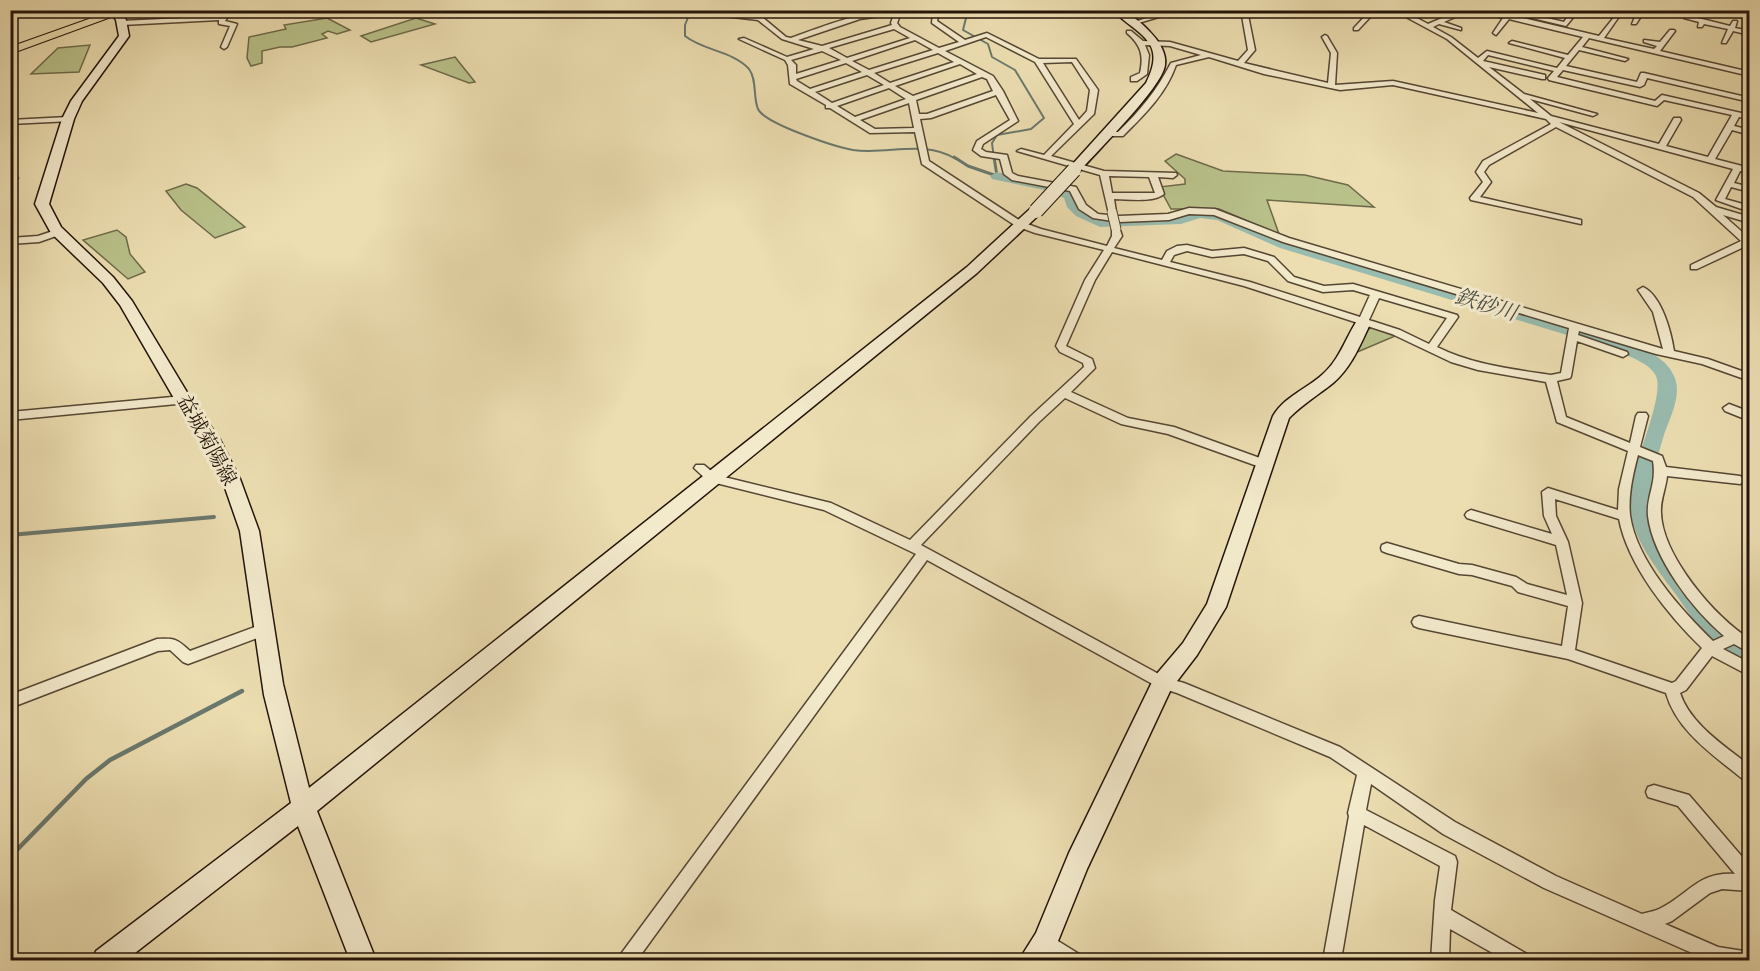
<svg xmlns="http://www.w3.org/2000/svg" width="1760" height="971" viewBox="0 0 1760 971" font-family="'IM FELL Double Pica','Noto Serif JP',serif">
<style>
.green{fill:#b9c18a;stroke:#6e6a4a;stroke-width:1.5}
.lines{fill:none;stroke-linecap:round;stroke-linejoin:round}
.stream-far3{stroke:#6a786d;stroke-width:2}
.stream-far2{stroke:#6a786d;stroke-width:3}
.stream-far1{stroke:#6a786d;stroke-width:4}
.stream{stroke:#6a786d;stroke-width:4.5}
.river{fill:#99bcb0;fill-rule:evenodd}
.street-casing{stroke:#554633;stroke-width:3}
.secondary-casing{stroke:#231309;stroke-width:3}
.primary-casing{stroke:#231309;stroke-width:2}
.street{fill:#f3eacc;fill-rule:evenodd}
.secondary{fill:#f3eacc;fill-rule:evenodd}
.primary{fill:#ecdeb1;fill-rule:evenodd}
.street-bridge-casing{stroke:#554633;stroke-width:11;stroke-linecap:butt}
.secondary-bridge-casing{stroke:#231309;stroke-width:16;stroke-linecap:butt}
.street-bridge{stroke:#f3eacc;stroke-width:9}
.secondary-bridge{stroke:#f3eacc;stroke-width:14}
.labels{text-anchor:middle;dominant-baseline:central;stroke-width:6;stroke-linejoin:round;paint-order:stroke}
.street-label{font-size:20px;fill:#231309;stroke:#f3eacc}
.water-label{font-size:21px;font-style:italic;fill:#4c4e43;stroke:#f3eacc}
</style>
<rect width="100%" height="100%" fill="#ecdeb1"/>
<filter id="stains"><feTurbulence type="fractalNoise" baseFrequency=".00333" numOctaves="4"/><feColorMatrix values="0 0 0 0 .2 0 0 0 0 .09 0 0 0 0 .02 0 0 0 .5 -.17"/></filter>
<radialGradient id="worn" r=".72"><stop offset=".6" stop-color="#630" stop-opacity="0"/><stop offset="1" stop-color="#630" stop-opacity=".3"/></radialGradient>
<g class="green">
<polygon points="327,18 350,30 337,34 328,31 322,34 327,38 292,47 280,47 262,51 262,63 251,66 247,58 249,37 286,29 284,25"/>
<polygon points="416,18 435,24 371,42 361,36"/>
<polygon points="90,45 79,72 31,74 58,48"/>
<polygon points="455,57 475,82 469,83 421,65"/>
<polygon points="1176,154 1223,171 1305,175 1348,185 1374,207 1267,200 1279,234 1219,209 1171,209 1159,187 1185,184 1185,179 1165,161"/>
<polygon points="186,184 197,188 245,227 215,238 181,210 166,191"/>
<polygon points="117,230 126,237 130,254 145,272 128,279 83,240"/>
<polygon points="1373,328 1395,336 1355,353 1366,329"/>
</g>
<g class="lines">
<g class="stream-far3">
<path d="M691,10L685,25V36C704,51 733,51 749,69C757,79 753,98 758,109C765,124 836,147 853,150C889,155 923,139 956,159"/>
<polyline points="973,10 967,14 963,30 988,44 992,57 1015,70 1044,118 1031,129 997,135 992,143 994,159"/>
</g>
<g class="stream-far2">
<polyline points="954,157 968,166 997,176 994,157"/>
<polyline points="10,179 18,178"/>
</g>
<polyline class="stream-far1" points="10,535 214,517"/>
<polyline class="stream" points="10,857 86,779 110,760 242,691"/>
<path class="river" d="M997,172L1068,188L1076,192L1086,210L1102,217L1179,214L1199,208L1221,211L1292,242L1622,340C1641,349 1665,355 1674,376C1683,396 1669,418 1663,438C1657,460 1647,485 1651,510C1655,538 1675,558 1691,581C1709,605 1724,627 1750,644V668C1713,655 1695,621 1674,592C1652,562 1625,530 1630,490C1633,464 1665,396 1656,376C1649,361 1623,355 1610,348L1280,248L1217,220L1200,218L1181,224L1100,227L1076,216L1067,207L1064,198L1049,191L992,179L990,176Z"/>
<defs>
<g id="street">
<path d="M718,10L762,17L786,37L791,38C827,25 863,10 902,10L897,23L900,27L939,48L959,42L932,23L933,13L936,11L939,13L937,21L965,40L987,33L1039,59H1076L1098,90L1094,114L1051,156L1104,171L1176,173L1177,175L1173,178L1158,177L1164,194C1153,203 1128,199 1114,199L1116,212L1109,214L1100,175L1017,151L1021,149L1044,155L1074,124L1035,62L986,37L945,51L993,76L1003,91L1018,121L983,144L981,149L986,152L1007,155L1012,173L1018,176L1076,187L1086,205L1098,214L1119,216L1168,214L1189,208L1215,209L1289,238L1663,349L1653,312L1638,290L1643,287C1662,296 1671,332 1674,351L1708,359L1750,374V381L1702,364L1656,354L1579,331L1578,335L1627,352L1628,354L1623,357L1577,341L1571,376L1570,378L1557,381L1566,417L1630,443L1636,416L1638,413H1646L1648,416L1640,447L1662,456L1666,467L1740,476L1746,480L1740,484L1667,476C1666,488 1660,500 1661,513C1662,555 1715,618 1750,639V653L1734,644L1723,649L1750,663V676L1712,656L1686,690L1680,693C1690,724 1725,746 1750,766V783L1745,781C1715,756 1677,732 1666,693L1568,659L1419,628L1414,626L1412,622L1414,618L1419,616L1562,646L1568,606L1518,592L1512,586L1472,575L1459,574L1387,553L1382,551L1381,548L1382,545L1387,543L1459,564L1472,565L1516,577L1527,584L1567,595L1556,545L1467,518L1465,515L1467,512L1471,510L1552,534L1544,516L1542,492L1548,488L1618,510L1619,489L1628,451L1557,422L1546,382L1478,370L1451,362L1392,334L1244,286L1112,252L1095,280L1066,346L1092,359L1095,368L1071,392L1128,418L1174,427L1268,461L1270,464L1268,467H1260L1168,434L1121,424L1065,398L1039,422L921,545L1166,678L1184,683L1340,747L1455,822L1556,876L1642,914C1648,912 1656,911 1661,908C1689,894 1699,871 1735,874L1678,806L1648,797L1646,792L1648,787L1654,785L1689,795L1750,866V891L1722,889L1710,893L1672,921L1665,924L1718,947L1750,952V960H1708L1544,888L1443,834L1371,784L1366,810L1455,856L1457,862L1451,910L1527,954L1530,960H1505L1450,929L1449,960H1431L1435,900L1440,866L1364,825L1341,960H1323L1349,816L1348,813L1357,775L1330,757L1177,693L1158,687L927,560L637,960H618L621,954L916,554L824,510L708,481L694,468L696,465H704L716,475L831,503L910,540L1031,416L1084,367L1083,363L1060,352L1056,346L1085,280L1104,250L1035,233L1016,226L922,164L915,132L870,133L830,108H826V105L790,84L788,65L785,60L739,39L744,38L787,57L814,49L782,39L758,20L724,16ZM894,14L891,23L892,25L822,46L798,40L860,19ZM894,29L910,38L847,58L829,48ZM915,40L933,50L869,70L852,61ZM822,51L841,60L796,74V65L791,60ZM938,53L954,62L890,83L874,73ZM1072,62L1090,90L1087,111L1079,120L1043,63ZM846,63L862,72L810,89L797,81L796,79ZM960,64L977,74L913,96L895,86ZM867,75L884,85L832,103L815,92ZM982,77L987,79L993,91L927,114H919L916,100ZM889,88L906,99L855,117L837,106ZM996,95L1010,120L977,141L973,150L981,156L1000,159L1004,174L1012,180L1070,191L1079,209L1093,218L1119,222L1169,220L1189,214L1214,215L1283,242L1569,328L1561,373L1551,375C1511,369 1474,365 1437,347L1458,317L1457,315L1353,284L1324,286L1294,277L1274,257L1244,248L1212,251L1187,245L1177,246L1167,251L1162,260L1114,248L1122,236L1119,227H1113L1112,229V236L1107,246L1041,229L1022,222L929,161L920,119L931,118ZM909,103L914,128L875,129L860,120ZM1109,176L1149,177L1155,193H1112ZM1187,251L1212,257L1244,254L1268,261L1288,281L1323,292L1353,290L1370,295L1360,317L1250,282L1170,262L1174,255ZM1379,298L1447,318L1429,344L1400,330L1369,320ZM1638,455L1653,461C1657,484 1646,496 1648,516C1653,558 1693,610 1724,636L1713,641C1681,610 1636,560 1630,515C1628,495 1633,474 1638,455ZM1555,499L1619,519C1628,566 1669,616 1702,648L1676,681L1672,683L1575,650L1582,603L1568,542L1556,516Z"/>
<polygon points="1138,10 1149,10 1162,16 1132,25 1132,23 1152,16"/>
<path d="M1241,10H1247L1255,50L1244,63L1328,83L1331,53L1322,37L1325,35L1327,36L1337,53L1335,85L1393,81L1538,113L1447,39L1393,10H1402L1428,24L1461,10H1471L1444,22L1461,28V30L1439,24L1433,27L1451,37L1478,58L1487,51L1557,68L1565,58L1509,43L1512,41L1568,55L1583,37L1509,19L1496,35L1493,33L1503,18L1476,10H1489L1599,36L1615,16L1618,18L1604,38L1654,49L1657,46L1644,42V40L1660,42L1670,30H1674L1675,31L1660,51L1750,72V76L1589,38L1582,47L1628,59L1625,61L1579,50L1566,66L1637,82L1641,73H1644L1750,98V102L1647,78L1644,85L1640,87L1563,70L1557,77L1655,101L1662,95L1750,115V119L1739,117L1734,126L1750,130V135L1732,130L1715,159L1750,168V173L1740,171L1734,183L1750,187V192L1731,187L1725,199L1750,206V212L1716,200L1733,169L1559,122L1699,193L1716,207L1750,217V223L1723,215L1750,239V247L1746,246L1697,269H1691V265L1741,241L1693,197L1556,127L1489,165L1484,172L1491,182L1480,197L1581,220V224L1471,200L1470,198L1483,182L1476,172L1483,161L1551,124L1546,119L1393,85L1340,90L1264,74L1209,57L1176,65C1166,94 1144,115 1123,136H1104V132H1118C1140,111 1157,90 1171,63L1201,55L1170,46L1145,45L1149,55L1147,74L1137,81H1131V77L1140,73C1144,55 1141,45 1127,33V31H1131L1143,41L1170,42L1238,61L1248,50ZM1488,55L1554,71L1548,78L1549,80L1657,106L1664,100L1732,115L1708,157L1666,146L1681,120L1680,118H1674L1659,144L1551,116L1530,99L1593,116L1597,114L1524,94L1489,67L1542,79H1545V75L1483,61Z"/>
<polygon points="1366,10 1372,10 1373,14 1358,30 1354,30 1354,28 1367,14"/>
<polygon points="1525,10 1532,10 1530,14 1564,22 1572,10 1579,10 1566,26 1524,16"/>
<polygon points="1638,10 1645,10 1636,24 1632,24"/>
<polygon points="1708,10 1725,10 1750,15 1750,19"/>
<polygon points="1686,15 1730,26 1733,21 1737,21 1735,28 1750,31 1750,35 1733,31 1726,43 1722,43 1728,29 1704,24 1702,27 1698,27 1699,22 1684,18 1684,16"/>
<polygon points="224,16 227,18 225,21 237,24 227,47 224,49 221,47 230,26 219,24 219,20 122,25 119,23 122,21"/>
<polygon points="1744,54 1750,54 1750,58 1744,56"/>
<polygon points="68,117 71,117 71,121 10,124 10,120"/>
<polygon points="56,230 61,233 59,235 39,242 10,244 10,238 38,236"/>
<polygon points="183,396 187,397 188,400 187,403 10,420 10,412"/>
<polygon points="1729,404 1750,412 1750,421 1725,411 1723,408"/>
<path d="M263,624L268,626L270,630L268,634L188,664L183,662L170,650L158,651L10,708V695L157,639C175,638 177,639 190,651Z"/>
<path d="M1045,933L1079,954L1082,960C1065,960 1044,960 1036,942L1039,936Z"/>
</g>
<g id="secondary">
<polygon points="109,10 118,10 126,20 129,36 82,101 74,119 49,204 61,227 113,277 132,301 191,399 219,438 240,479 259,531 283,684 309,788 967,267 1031,208 1041,208 1043,211 977,273 317,811 376,960 350,960 298,826 126,960 92,960 96,951 291,803 264,695 240,531 222,479 204,442 175,400 120,305 103,283 51,233 35,204 62,119 71,101 119,36 116,20"/>
<path d="M1112,10C1127,10 1140,21 1150,32C1158,40 1167,53 1165,65C1162,88 1096,152 1078,173H1070V167L1146,83C1168,41 1138,35 1112,10Z"/>
<path d="M1363,317L1371,322C1361,343 1352,367 1333,383C1318,395 1303,404 1289,418L1226,607L1197,655L1171,689L1087,869L1054,951L1048,960H1019L1036,933L1069,853L1155,676L1183,643L1207,604L1273,416C1285,396 1307,389 1323,374C1340,359 1346,337 1358,319Z"/>
</g>
<polygon id="primary" points="114,10 130,10 10,54 10,47"/>
</defs>
<use href="#street" class="street-casing"/>
<use href="#secondary" class="secondary-casing"/>
<use href="#primary" class="primary-casing"/>
<use href="#street" class="street"/>
<use href="#secondary" class="secondary"/>
<use href="#primary" class="primary"/>
<defs>
<polyline id="street-bridge" points="1112,212 1116,229"/>
<polyline id="secondary-bridge" points="1036,211 1074,170"/>
</defs>
<use href="#street-bridge" class="street-bridge-casing"/>
<use href="#secondary-bridge" class="secondary-bridge-casing"/>
<use href="#street-bridge" class="street-bridge"/>
<use href="#secondary-bridge" class="secondary-bridge"/>
</g>
<g class="labels">
<g class="street-label">
<text transform="translate(207 440) rotate(61)">益城菊陽線</text>
</g>
<g class="water-label">
<text transform="translate(1486 305) rotate(17)">鉄砂川</text>
</g>
</g>
<rect width="1760" height="971" fill="none" stroke="#ecdeb1" stroke-width="36"/>
<rect x="12" y="12" width="1736" height="947" fill="none" stroke="#231309" stroke-width="3"/>
<rect x="18" y="18" width="1724" height="935" fill="none" stroke="#231309" stroke-width="1.5"/>
<rect width="100%" height="100%" filter="url(#stains)"/>
<rect width="100%" height="100%" fill="url(#worn)"/>
</svg>
